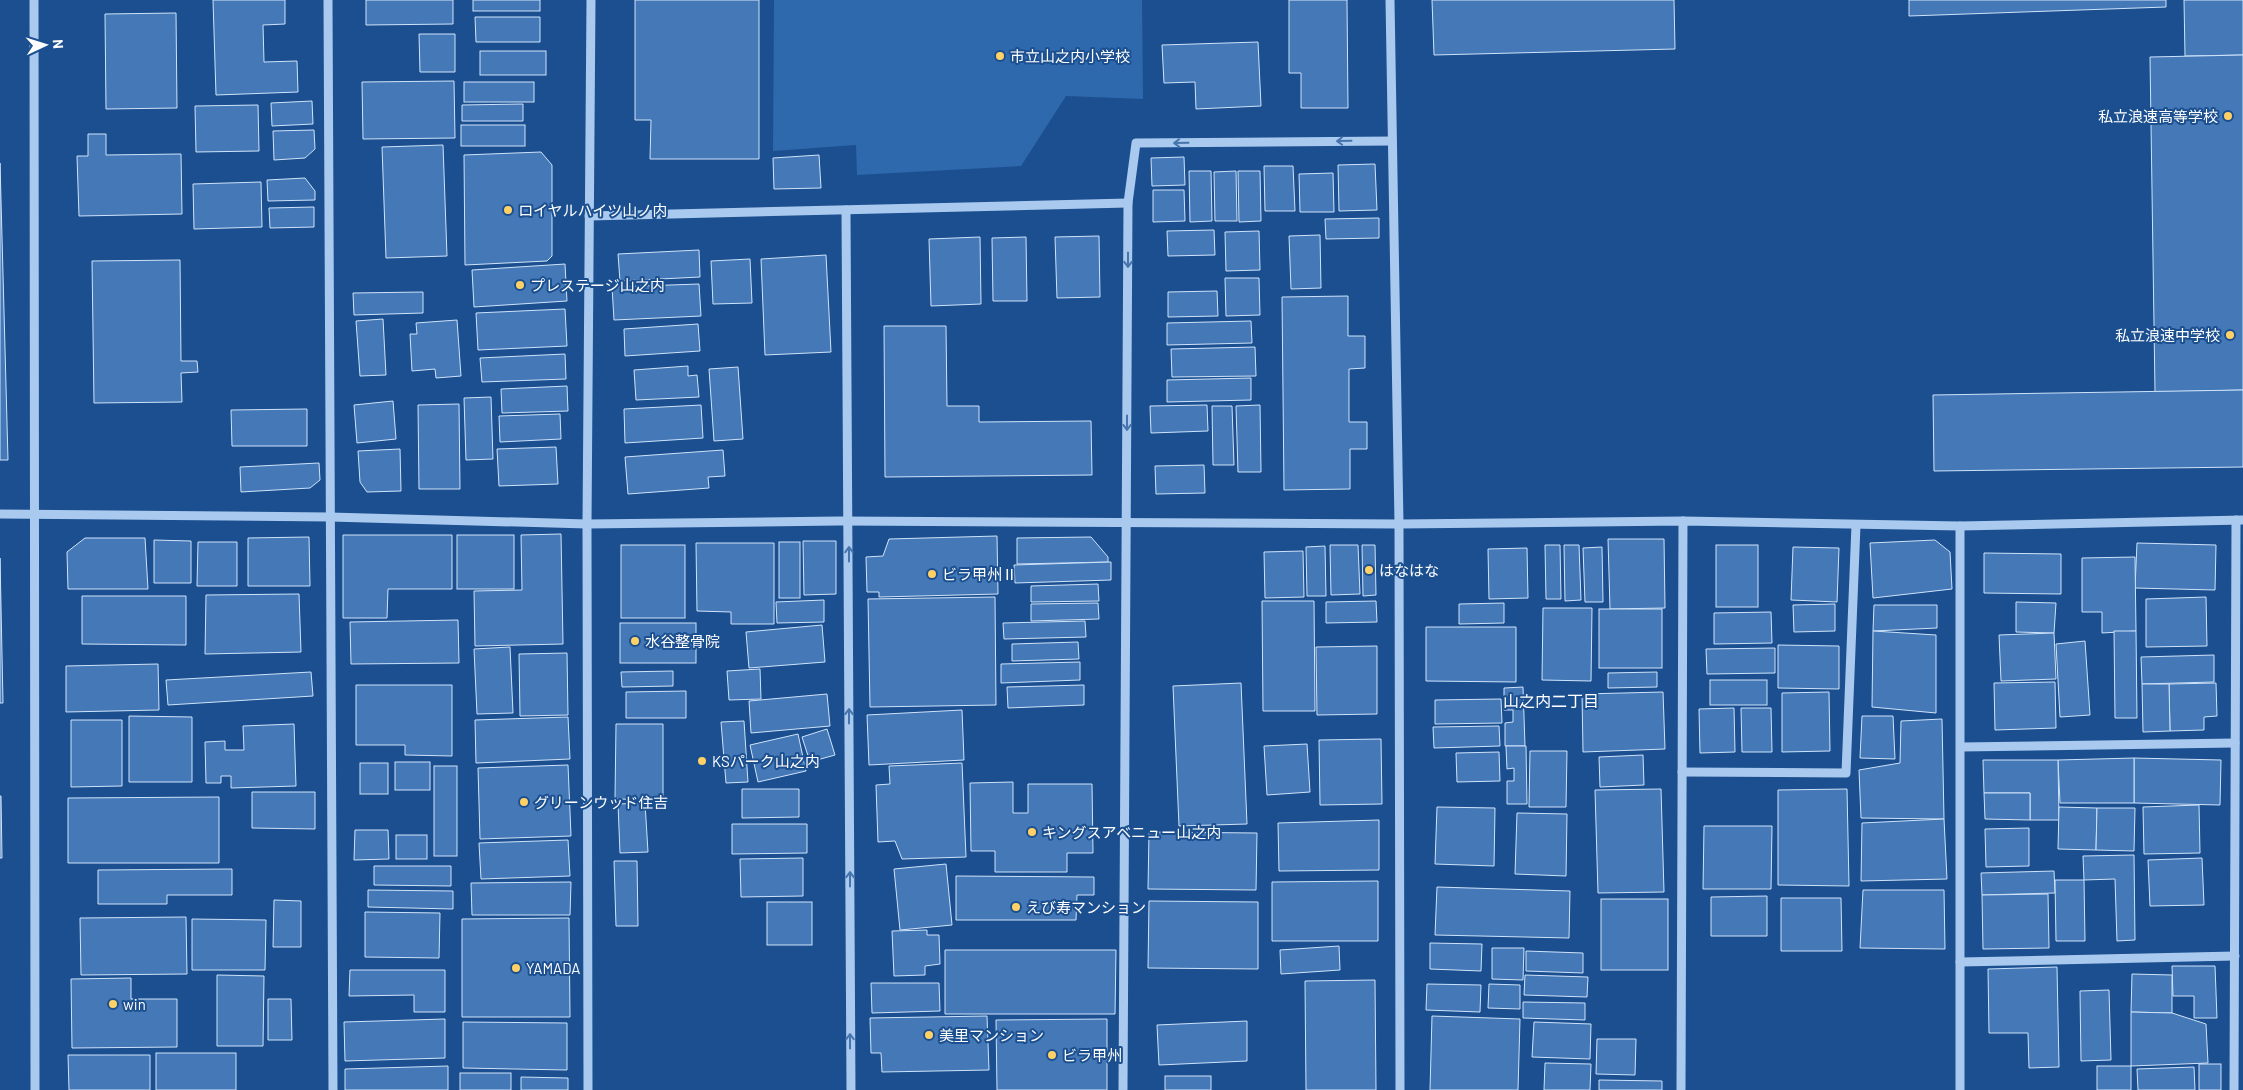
<svg xmlns="http://www.w3.org/2000/svg" width="2243" height="1090" viewBox="0 0 2243 1090" font-family="Barlow,'Noto Sans JP',sans-serif">
<style>
.green{fill:#2e69ad}
.building{fill:#4478b7;stroke:#cfe3fa}
.lines{fill:none;stroke-linecap:round;stroke-linejoin:round}
.minor{stroke:#a9c9ee;stroke-width:9}
.oneway{stroke:#4674ac}
.poi-dot{fill:#ffd166;stroke:#1b4f8f;stroke-width:2}
.labels{text-anchor:middle;dominant-baseline:central;stroke-width:4;stroke-linejoin:round;paint-order:stroke}
.poi-label{font-size:15px;fill:#fff;stroke:#1b4f8f;text-anchor:start}
.neighbourhood-label{font-size:16px;fill:#fff;stroke:#1b4f8f}
</style>
<rect width="100%" height="100%" fill="#1b4f8f"/>
<polygon class="green" points="774,0 1142,0 1143,99 1066,96 1021,166 857,175 856,145 773,151"/>
<g class="building">
<polygon points="213,0 285,0 285,24 263,25 264,62 297,61 298,92 216,95"/>
<polygon points="366,0 453,0 453,24 366,25"/>
<rect x="473" y="0" width="67" height="11"/>
<polygon points="635,0 759,0 759,159 650,159 651,120 635,120"/>
<polygon points="1289,0 1347,0 1348,108 1301,108 1301,73 1289,73"/>
<polygon points="1432,0 1674,0 1675,49 1434,55"/>
<polygon points="1909,0 2166,0 2166,7 1909,16"/>
<polygon points="2184,0 2243,0 2243,55 2185,56"/>
<polygon points="176,13 177,108 106,109 105,14"/>
<polygon points="475,17 540,17 540,42 476,42"/>
<polygon points="419,34 455,34 455,72 420,72"/>
<polygon points="1258,42 1261,106 1196,109 1195,82 1164,83 1162,45"/>
<rect x="480" y="51" width="66" height="24"/>
<polygon points="2243,55 2243,390 2155,392 2150,57"/>
<polygon points="454,81 455,138 363,139 362,82"/>
<rect x="464" y="82" width="70" height="20"/>
<polygon points="312,101 313,124 272,126 271,103"/>
<polygon points="523,104 523,121 462,121 462,105"/>
<polygon points="258,105 259,151 196,152 195,106"/>
<rect x="461" y="125" width="64" height="21"/>
<polygon points="314,130 315,149 305,158 274,160 273,131"/>
<polygon points="88,134 106,134 106,155 181,154 182,214 79,216 77,156 88,156"/>
<polygon points="443,145 447,256 386,258 382,147"/>
<polygon points="541,152 552,165 552,256 547,261 465,265 464,155"/>
<polygon points="819,155 821,188 774,189 773,158"/>
<polygon points="1184,157 1185,185 1152,186 1151,158"/>
<polygon points="0,163 8,460 0,460"/>
<polygon points="1375,164 1377,210 1339,211 1338,165"/>
<polygon points="1264,166 1293,166 1295,211 1265,211"/>
<polygon points="1189,171 1211,171 1212,221 1190,222"/>
<polygon points="1236,171 1237,221 1215,221 1214,172"/>
<polygon points="1238,171 1260,171 1261,221 1239,222"/>
<polygon points="1333,173 1334,212 1300,212 1299,174"/>
<polygon points="305,178 315,191 315,200 268,201 267,180"/>
<polygon points="261,182 262,227 194,229 193,184"/>
<polygon points="1153,190 1184,190 1185,221 1153,222"/>
<polygon points="314,207 314,227 270,228 269,208"/>
<polygon points="1379,218 1379,238 1326,239 1325,219"/>
<polygon points="1214,230 1215,255 1168,256 1167,231"/>
<polygon points="1259,231 1260,270 1226,271 1225,232"/>
<polygon points="1320,235 1321,288 1291,289 1289,236"/>
<polygon points="1099,236 1100,297 1057,298 1055,237"/>
<polygon points="980,237 981,304 931,306 929,239"/>
<polygon points="1026,237 1027,301 993,301 992,238"/>
<polygon points="699,250 700,277 620,281 618,254"/>
<polygon points="826,255 831,352 765,355 761,259"/>
<polygon points="750,259 752,303 713,304 711,261"/>
<polygon points="180,260 181,361 197,361 198,372 181,373 182,402 94,403 92,261"/>
<polygon points="565,264 567,301 474,307 472,270"/>
<polygon points="1225,278 1259,278 1260,315 1226,316"/>
<polygon points="699,284 701,316 614,320 612,287"/>
<polygon points="1217,291 1218,316 1168,317 1168,292"/>
<polygon points="423,292 423,313 354,315 353,293"/>
<polygon points="1348,296 1348,336 1365,336 1365,368 1349,369 1349,422 1367,422 1367,449 1350,449 1350,489 1284,490 1282,297"/>
<polygon points="565,309 567,346 478,350 476,313"/>
<polygon points="383,319 386,375 360,376 356,321"/>
<polygon points="457,320 461,376 436,378 435,369 412,371 410,334 417,334 416,323"/>
<polygon points="1251,321 1252,343 1167,345 1167,323"/>
<polygon points="698,324 700,351 625,356 624,329"/>
<polygon points="884,326 946,326 947,406 979,406 979,422 1091,421 1092,475 885,477"/>
<polygon points="1255,347 1256,376 1172,377 1171,349"/>
<polygon points="565,354 566,379 482,382 480,358"/>
<polygon points="688,366 688,376 697,375 699,397 636,400 634,370"/>
<polygon points="738,367 743,439 714,441 709,369"/>
<polygon points="1251,378 1251,400 1167,402 1167,380"/>
<polygon points="567,386 568,411 502,413 501,389"/>
<polygon points="2243,390 2243,467 1934,471 1933,395"/>
<polygon points="491,397 493,459 466,460 464,398"/>
<polygon points="393,401 396,439 357,443 354,405"/>
<polygon points="459,404 460,489 419,489 418,405"/>
<polygon points="701,405 703,438 625,443 624,409"/>
<polygon points="1207,405 1208,431 1151,433 1150,406"/>
<polygon points="1260,405 1261,472 1238,472 1236,406"/>
<polygon points="1212,406 1232,406 1234,465 1213,465"/>
<polygon points="307,409 307,446 232,446 231,410"/>
<polygon points="560,414 561,439 500,442 499,416"/>
<polygon points="556,447 558,484 499,486 497,449"/>
<polygon points="400,449 401,491 367,492 360,482 358,451"/>
<polygon points="723,450 725,476 708,477 709,488 628,494 625,457"/>
<polygon points="319,463 320,480 310,488 241,492 240,467"/>
<polygon points="1204,465 1205,493 1156,494 1155,466"/>
<polygon points="561,534 563,644 475,646 474,591 522,590 521,535"/>
<polygon points="343,535 452,535 452,589 388,589 387,618 343,618"/>
<rect x="457" y="535" width="57" height="54"/>
<polygon points="997,536 998,594 879,597 879,592 867,592 866,557 883,556 889,539"/>
<polygon points="309,537 310,586 248,586 248,538"/>
<polygon points="1091,537 1108,557 1108,562 1017,564 1017,538"/>
<polygon points="85,538 145,538 148,589 68,589 67,552"/>
<polygon points="1608,539 1664,539 1665,608 1610,609"/>
<polygon points="154,540 191,541 191,583 154,583"/>
<polygon points="1935,540 1950,552 1952,589 1873,598 1870,543"/>
<polygon points="803,541 836,541 836,594 804,595"/>
<polygon points="198,542 237,542 237,586 197,586"/>
<rect x="779" y="542" width="21" height="56"/>
<polygon points="696,543 774,543 774,624 731,624 731,612 697,611"/>
<polygon points="2137,543 2216,545 2215,590 2135,588"/>
<rect x="621" y="545" width="64" height="73"/>
<polygon points="1330,545 1358,545 1360,594 1331,595"/>
<polygon points="1362,545 1375,545 1376,595 1363,596"/>
<polygon points="1545,545 1560,545 1561,599 1546,599"/>
<polygon points="1564,545 1579,545 1581,600 1565,601"/>
<rect x="1716" y="545" width="42" height="62"/>
<polygon points="1325,546 1326,596 1307,596 1306,547"/>
<polygon points="1602,547 1603,602 1585,602 1583,548"/>
<polygon points="1793,547 1839,548 1837,602 1791,600"/>
<polygon points="1527,548 1528,598 1489,599 1488,549"/>
<polygon points="1303,551 1304,597 1265,598 1264,552"/>
<polygon points="1984,553 2061,554 2061,594 1984,593"/>
<polygon points="2135,557 2136,631 2102,633 2102,612 2082,612 2082,558"/>
<polygon points="0,558 3,703 0,703"/>
<polygon points="1111,562 1111,580 1015,583 1014,565"/>
<polygon points="1098,584 1099,601 1031,602 1031,586"/>
<polygon points="299,594 301,652 205,654 206,595"/>
<polygon points="82,596 186,596 186,645 82,644"/>
<polygon points="995,597 996,705 870,707 868,599"/>
<polygon points="2206,597 2207,646 2146,647 2146,599"/>
<polygon points="824,600 824,622 777,623 776,602"/>
<polygon points="1262,601 1314,601 1315,711 1263,711"/>
<polygon points="1376,601 1377,622 1326,623 1326,602"/>
<polygon points="2016,602 2056,603 2054,633 2016,632"/>
<polygon points="1098,603 1099,619 1031,621 1031,604"/>
<polygon points="1504,603 1504,623 1459,624 1459,604"/>
<polygon points="1835,604 1835,631 1794,632 1793,605"/>
<polygon points="1874,605 1937,605 1937,628 1873,631"/>
<polygon points="1543,608 1592,608 1591,681 1542,680"/>
<rect x="1599" y="609" width="63" height="59"/>
<polygon points="1771,612 1772,643 1714,644 1714,613"/>
<polygon points="458,620 459,663 351,664 350,622"/>
<polygon points="1085,621 1086,637 1004,639 1003,623"/>
<rect x="620" y="623" width="76" height="40"/>
<polygon points="822,625 825,662 749,668 746,632"/>
<polygon points="1426,627 1516,627 1516,682 1426,681"/>
<polygon points="1873,631 1936,635 1936,713 1872,707"/>
<polygon points="2114,631 2136,631 2137,718 2115,718"/>
<polygon points="2054,633 2056,679 2001,681 1999,635"/>
<polygon points="2085,641 2090,715 2060,717 2056,644"/>
<polygon points="1078,642 1079,659 1012,661 1012,644"/>
<polygon points="1778,645 1839,646 1839,689 1778,688"/>
<polygon points="1377,646 1377,714 1317,715 1316,647"/>
<polygon points="510,647 513,713 477,714 474,649"/>
<polygon points="1775,648 1775,673 1707,674 1706,649"/>
<polygon points="567,653 568,715 520,716 519,654"/>
<polygon points="2214,655 2214,682 2142,684 2141,657"/>
<polygon points="1080,662 1080,680 1001,683 1001,664"/>
<polygon points="158,664 159,710 66,712 66,666"/>
<polygon points="760,669 761,699 729,700 727,671"/>
<polygon points="673,671 673,686 622,687 621,672"/>
<polygon points="311,672 313,696 168,705 166,680"/>
<polygon points="1657,672 1657,687 1608,688 1608,673"/>
<rect x="1710" y="680" width="57" height="25"/>
<polygon points="2055,682 2056,728 1995,730 1994,683"/>
<polygon points="1241,683 1247,824 1179,826 1173,686"/>
<polygon points="2216,683 2217,716 2204,717 2204,730 2170,731 2169,684"/>
<polygon points="2142,684 2169,684 2170,731 2143,732"/>
<polygon points="356,685 452,685 452,756 405,755 405,745 356,745"/>
<polygon points="1084,685 1084,705 1008,708 1007,687"/>
<polygon points="1523,687 1525,746 1505,746 1505,723 1513,722 1513,710 1504,710 1504,688"/>
<polygon points="686,691 686,718 626,718 626,692"/>
<polygon points="1663,692 1665,749 1583,752 1582,694"/>
<polygon points="1829,692 1830,751 1782,752 1782,693"/>
<polygon points="827,694 830,726 751,733 749,701"/>
<polygon points="1501,699 1502,723 1435,724 1435,700"/>
<polygon points="1734,708 1735,752 1700,753 1699,709"/>
<polygon points="1741,708 1771,708 1772,752 1742,752"/>
<polygon points="962,710 964,760 869,765 867,715"/>
<polygon points="129,716 192,717 192,782 129,782"/>
<polygon points="1862,716 1893,716 1895,759 1860,758"/>
<polygon points="568,717 570,759 476,763 475,720"/>
<polygon points="1942,719 1944,819 1861,818 1859,770 1900,763 1901,721"/>
<polygon points="71,720 122,720 122,786 71,787"/>
<polygon points="744,721 748,782 726,783 721,722"/>
<polygon points="294,724 296,786 231,788 231,776 221,776 221,783 206,783 205,742 225,741 225,750 244,750 243,726"/>
<polygon points="616,724 663,724 663,800 615,799"/>
<polygon points="1499,726 1500,746 1434,748 1433,727"/>
<polygon points="827,729 835,755 810,762 802,737"/>
<polygon points="798,734 806,771 758,782 750,745"/>
<polygon points="1381,739 1382,804 1320,805 1319,740"/>
<polygon points="1307,744 1310,792 1267,795 1264,746"/>
<polygon points="1506,746 1526,746 1527,804 1507,804 1507,781 1514,781 1514,768 1507,769"/>
<polygon points="1530,751 1567,751 1566,807 1529,807"/>
<polygon points="1499,752 1500,781 1457,782 1456,753"/>
<polygon points="1643,755 1644,785 1600,787 1599,757"/>
<polygon points="2134,758 2221,760 2220,805 2134,803"/>
<polygon points="2134,758 2134,803 2060,803 2058,760"/>
<polygon points="1983,760 2058,760 2059,820 2030,820 2030,793 1984,793"/>
<rect x="395" y="762" width="35" height="28"/>
<rect x="360" y="763" width="28" height="31"/>
<polygon points="962,763 966,857 902,859 895,841 878,842 876,785 890,784 889,766"/>
<polygon points="568,765 571,836 480,839 478,768"/>
<rect x="434" y="766" width="23" height="90"/>
<polygon points="1013,782 1013,813 1028,813 1028,784 1092,784 1093,853 1067,853 1067,872 995,872 995,851 971,851 970,783"/>
<polygon points="742,789 799,789 799,817 742,818"/>
<polygon points="1661,789 1664,892 1598,893 1595,790"/>
<polygon points="1847,789 1849,886 1778,885 1778,790"/>
<polygon points="252,792 315,792 315,829 252,828"/>
<polygon points="1984,793 2030,793 2030,820 1985,819"/>
<polygon points="1,796 2,858 0,858 0,796"/>
<polygon points="219,797 219,863 68,863 68,798"/>
<polygon points="645,803 648,852 620,853 618,804"/>
<polygon points="2199,805 2200,853 2144,854 2143,807"/>
<polygon points="1437,807 1495,808 1494,866 1435,864"/>
<polygon points="2059,807 2097,808 2096,850 2058,849"/>
<polygon points="2097,808 2135,808 2134,851 2096,850"/>
<polygon points="1517,813 1567,814 1566,876 1515,874"/>
<polygon points="1944,819 1947,879 1861,881 1862,823"/>
<polygon points="1379,820 1379,870 1279,871 1278,823"/>
<polygon points="732,824 807,824 807,853 732,854"/>
<polygon points="1704,826 1772,826 1771,889 1703,889"/>
<polygon points="2029,828 2029,866 1986,867 1985,829"/>
<polygon points="355,830 388,830 389,859 354,860"/>
<polygon points="1149,832 1257,833 1256,890 1148,889"/>
<rect x="396" y="835" width="31" height="24"/>
<polygon points="568,840 570,876 481,879 479,843"/>
<polygon points="2134,855 2135,940 2117,941 2115,879 2084,880 2083,856"/>
<polygon points="803,858 803,896 741,897 740,859"/>
<polygon points="2202,858 2204,905 2150,906 2148,860"/>
<polygon points="614,861 637,861 638,926 616,926"/>
<polygon points="946,864 952,925 900,930 894,869"/>
<polygon points="374,866 451,866 451,886 374,885"/>
<polygon points="232,869 232,895 167,895 167,904 98,904 98,870"/>
<polygon points="2054,871 2055,893 1982,895 1981,873"/>
<polygon points="956,876 1094,877 1094,895 1077,895 1076,920 956,920"/>
<polygon points="2055,880 2084,880 2085,941 2056,941"/>
<polygon points="1378,881 1378,941 1272,941 1272,882"/>
<polygon points="571,882 570,915 472,915 471,883"/>
<polygon points="1437,887 1570,891 1569,938 1435,935"/>
<polygon points="368,890 453,891 453,909 368,907"/>
<polygon points="1863,890 1944,890 1945,949 1860,948"/>
<polygon points="2048,894 2049,948 1983,949 1982,895"/>
<polygon points="1767,896 1767,936 1711,936 1711,897"/>
<polygon points="1781,898 1841,898 1842,951 1781,951"/>
<rect x="1601" y="899" width="67" height="71"/>
<polygon points="274,900 301,901 301,947 273,947"/>
<polygon points="1149,901 1258,902 1258,969 1148,968"/>
<rect x="767" y="902" width="45" height="43"/>
<polygon points="365,912 440,913 439,958 365,957"/>
<polygon points="186,917 187,974 81,975 80,918"/>
<polygon points="569,918 570,1017 462,1017 462,919"/>
<polygon points="192,919 266,920 265,970 192,970"/>
<polygon points="927,930 927,935 939,935 940,964 925,966 925,975 894,976 892,931"/>
<polygon points="1430,943 1482,944 1481,971 1430,969"/>
<polygon points="1339,946 1340,970 1281,974 1280,950"/>
<polygon points="1492,948 1524,948 1523,980 1492,979"/>
<polygon points="945,950 1116,950 1115,1014 945,1014"/>
<polygon points="1526,951 1583,953 1583,973 1526,971"/>
<polygon points="2172,966 2215,966 2217,1018 2194,1018 2194,996 2173,996"/>
<polygon points="2057,967 2059,1067 2029,1068 2028,1033 1989,1033 1988,969"/>
<polygon points="350,970 445,970 445,1012 414,1012 414,995 349,996"/>
<polygon points="2132,974 2172,975 2172,1013 2131,1012"/>
<polygon points="217,975 264,976 263,1046 217,1046"/>
<polygon points="1525,975 1588,977 1587,997 1524,995"/>
<polygon points="131,978 131,999 177,999 177,1047 72,1048 71,979"/>
<polygon points="1375,980 1376,1090 1306,1090 1305,981"/>
<polygon points="871,983 939,983 940,1011 872,1013"/>
<polygon points="1427,984 1481,985 1480,1012 1426,1010"/>
<polygon points="1489,984 1520,985 1520,1009 1488,1008"/>
<polygon points="2109,990 2111,1060 2081,1061 2080,991"/>
<polygon points="268,999 291,999 292,1040 268,1040"/>
<polygon points="1523,1002 1585,1003 1585,1020 1523,1018"/>
<polygon points="2131,1012 2172,1013 2206,1024 2208,1063 2131,1066"/>
<polygon points="987,1016 989,1070 882,1072 881,1053 871,1053 870,1018"/>
<polygon points="1432,1016 1520,1019 1518,1090 1430,1090"/>
<polygon points="445,1019 445,1058 345,1061 344,1022"/>
<polygon points="1107,1019 1107,1090 997,1090 996,1020"/>
<polygon points="1247,1021 1247,1061 1159,1065 1157,1025"/>
<polygon points="463,1022 567,1023 567,1070 463,1068"/>
<polygon points="1534,1022 1591,1024 1590,1059 1532,1057"/>
<polygon points="1597,1039 1636,1039 1635,1075 1596,1074"/>
<rect x="156" y="1053" width="80" height="37"/>
<polygon points="68,1055 150,1055 150,1090 69,1090"/>
<polygon points="1545,1063 1591,1064 1590,1090 1544,1090"/>
<rect x="2199" y="1064" width="22" height="26"/>
<polygon points="448,1066 448,1090 345,1090 345,1069"/>
<rect x="2097" y="1066" width="34" height="24"/>
<polygon points="2194,1067 2195,1090 2138,1090 2137,1069"/>
<rect x="460" y="1073" width="51" height="17"/>
<rect x="1165" y="1076" width="46" height="14"/>
<polygon points="521,1077 568,1078 568,1090 521,1090"/>
<polygon points="1599,1080 1662,1081 1662,1090 1599,1090"/>
</g>
<g class="lines">
<g class="minor">
<polyline points="34,0 35,1090"/>
<polyline points="328,0 333,1090"/>
<polyline points="1390,0 1399,524 1400,1090"/>
<polyline points="846,210 851,1090"/>
<polyline points="589,216 1128,203"/>
<polyline points="0,514 330,517 587,524 839,521 1399,524 1683,521 1960,526 2243,520"/>
<polyline points="1961,747 2235,743"/>
<polyline points="1682,772 1846,773 1856,525"/>
<polyline points="1960,962 2235,956"/>
<polyline points="588,1090 587,524 591,0"/>
<polyline points="1123,1090 1128,203 1136,143 1392,141"/>
<polyline points="1681,1090 1683,521"/>
<polyline points="1960,1090 1960,526"/>
<polyline points="2234,1090 2236,520"/>
</g>
</g>
<defs><path id="oneway-shaft" d="M-6 0H5M1.5-3L5.5 0L1.5 3" fill="none" stroke-width="1.6" stroke-linecap="round" stroke-linejoin="round" transform="scale(1.25)"/></defs>
<g class="oneway">
<use href="#oneway-shaft" transform="translate(1344 141) rotate(179)"/>
<use href="#oneway-shaft" transform="translate(1181 143) rotate(179)"/>
<use href="#oneway-shaft" transform="translate(1128 260) rotate(90)"/>
<use href="#oneway-shaft" transform="translate(1127 423) rotate(90)"/>
<use href="#oneway-shaft" transform="translate(849 554) rotate(-90)"/>
<use href="#oneway-shaft" transform="translate(849 716) rotate(-90)"/>
<use href="#oneway-shaft" transform="translate(850 879) rotate(-90)"/>
<use href="#oneway-shaft" transform="translate(850 1041) rotate(-90)"/>
</g>
<g class="poi-dot">
<circle cx="1000" cy="56" r="5"/>
<circle cx="2228" cy="116" r="5"/>
<circle cx="508" cy="210" r="5"/>
<circle cx="520" cy="285" r="5"/>
<circle cx="2230" cy="335" r="5"/>
<circle cx="1369" cy="570" r="5"/>
<circle cx="932" cy="574" r="5"/>
<circle cx="635" cy="641" r="5"/>
<circle cx="702" cy="761" r="5"/>
<circle cx="524" cy="802" r="5"/>
<circle cx="1032" cy="832" r="5"/>
<circle cx="1016" cy="907" r="5"/>
<circle cx="516" cy="968" r="5"/>
<circle cx="113" cy="1004" r="5"/>
<circle cx="929" cy="1035" r="5"/>
<circle cx="1052" cy="1055" r="5"/>
</g>
<g class="labels">
<g class="poi-label">
<text x="1010" y="56">市立山之内小学校</text>
<text x="2218" y="116" text-anchor="end">私立浪速高等学校</text>
<text x="518" y="210">ロイヤルハイツ山ノ内</text>
<text x="530" y="285">プレステージ山之内</text>
<text x="2220" y="335" text-anchor="end">私立浪速中学校</text>
<text x="1379" y="570">はなはな</text>
<text x="942" y="574">ビラ甲州Ⅱ</text>
<text x="645" y="641">水谷整骨院</text>
<text x="712" y="761">KSパーク山之内</text>
<text x="534" y="802">グリーンウッド住吉</text>
<text x="1042" y="832">キングスアベニュー山之内</text>
<text x="1026" y="907">えび寿マンション</text>
<text x="526" y="968">YAMADA</text>
<text x="123" y="1004">win</text>
<text x="939" y="1035">美里マンション</text>
<text x="1062" y="1055">ビラ甲州</text>
</g>
<g class="neighbourhood-label">
<text x="1551" y="700">山之内二丁目</text>
</g>
</g>
<g transform="translate(45 45) rotate(86)" stroke="#1b4f8f" stroke-width="4" paint-order="stroke">
<path d="M0-4L9 19L0 12L-9 19Z" fill="#ffffff"/>
<text y="-8" font-size="14" font-weight="bold" text-anchor="middle" fill="#ffffff">N</text>
</g>
</svg>
